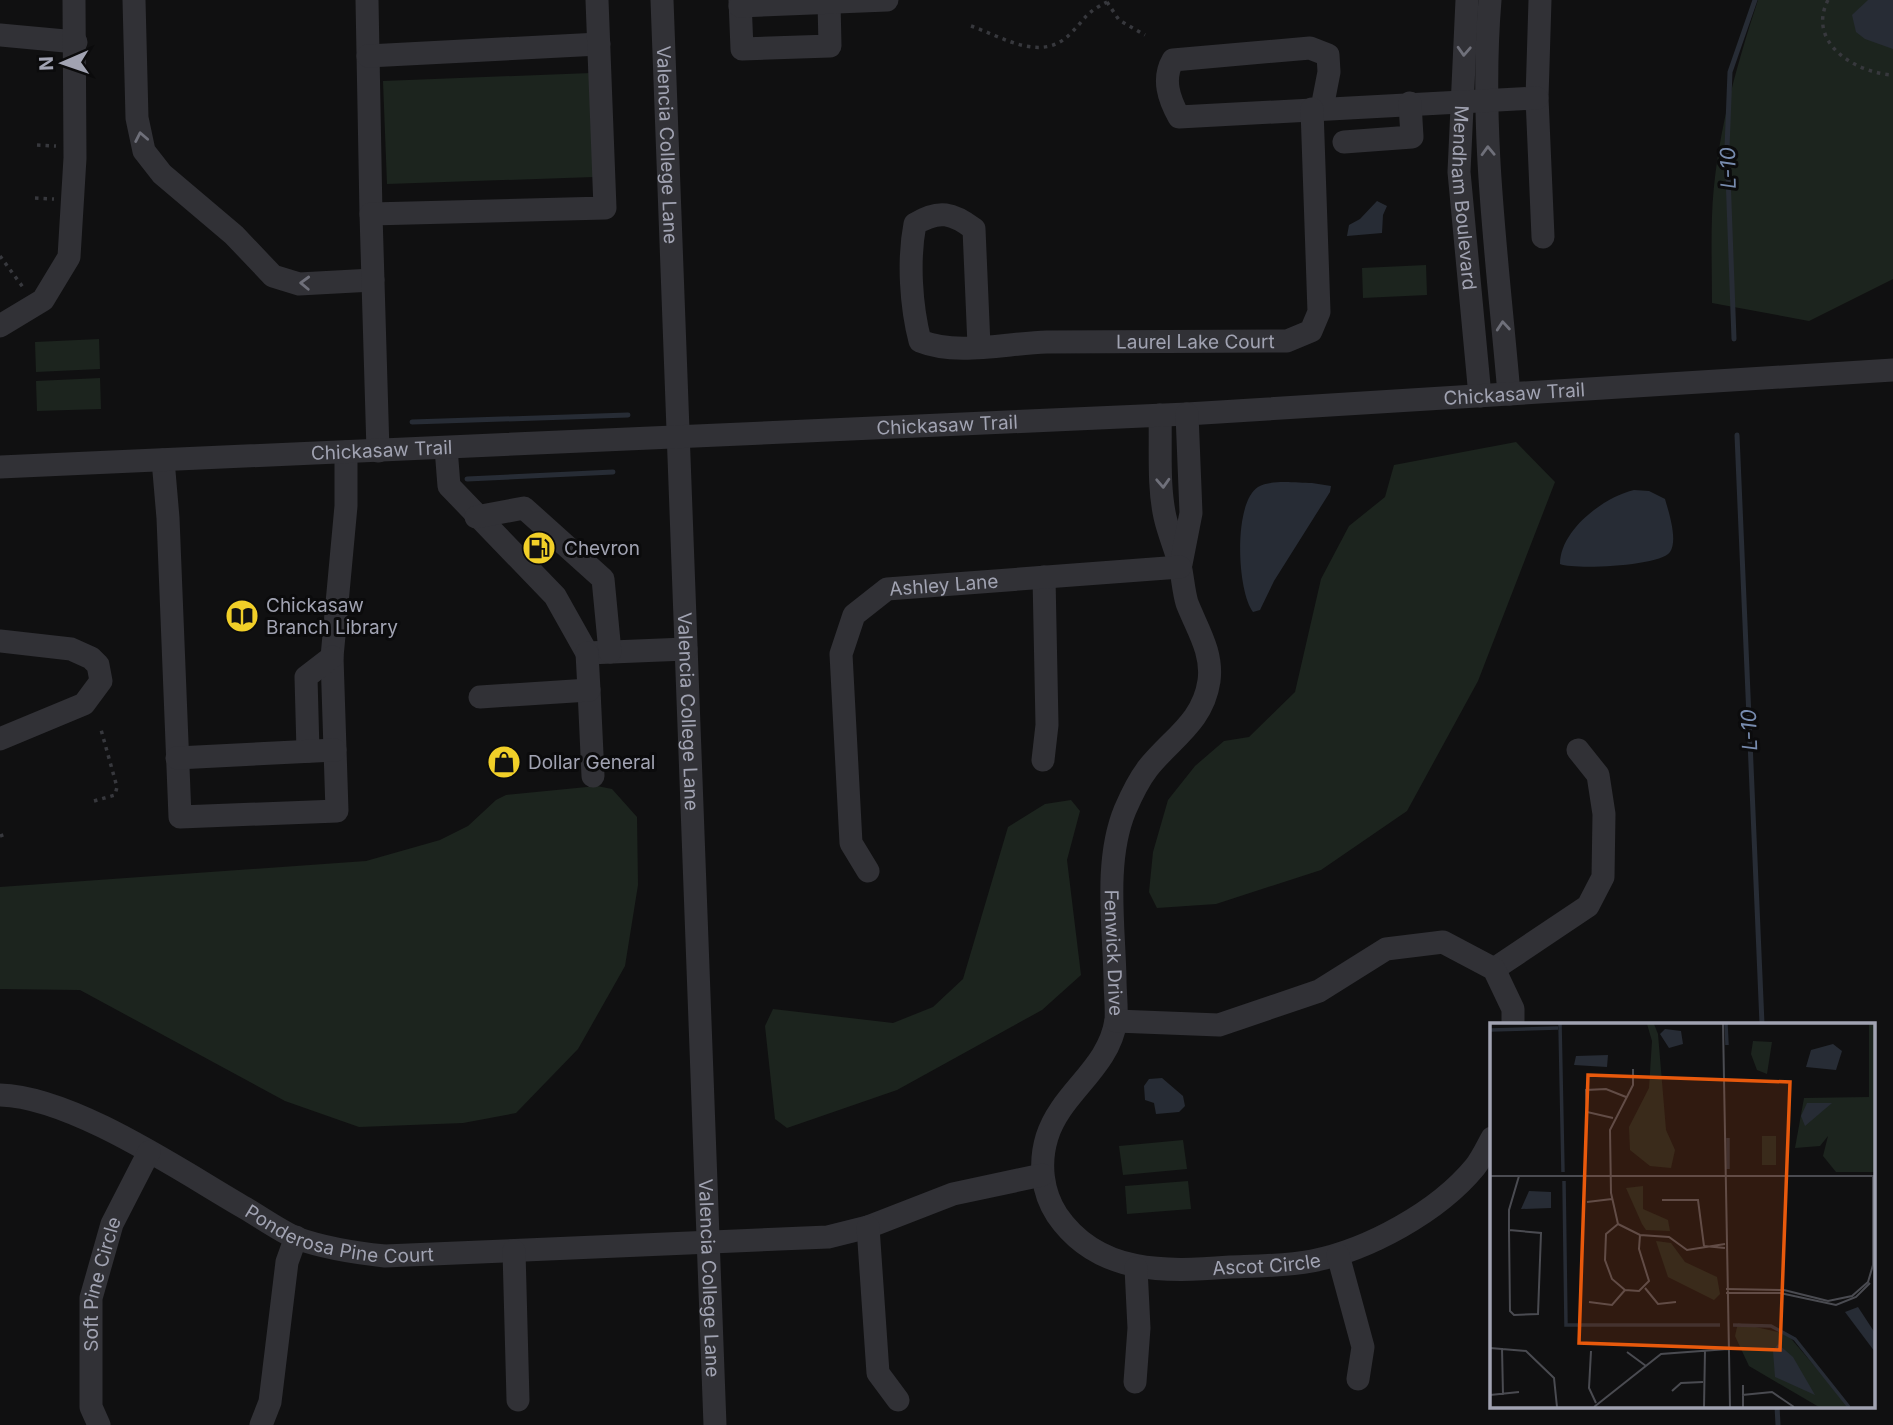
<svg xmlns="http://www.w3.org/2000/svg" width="1893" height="1425" viewBox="0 0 1893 1425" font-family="Inter,sans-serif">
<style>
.green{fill:#1c241e}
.water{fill:#272c35}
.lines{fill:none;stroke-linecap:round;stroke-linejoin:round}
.stream{stroke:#272c35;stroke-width:5}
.path{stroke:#37383d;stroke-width:3.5;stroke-dasharray:3.5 5;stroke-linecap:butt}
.minor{stroke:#313136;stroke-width:23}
.oneway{stroke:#6f707a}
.labels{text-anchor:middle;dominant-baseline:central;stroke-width:6;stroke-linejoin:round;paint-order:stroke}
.street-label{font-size:19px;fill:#a1a3b2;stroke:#0b0b0c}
.poi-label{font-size:19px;fill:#a1a3b2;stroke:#0b0b0c;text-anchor:start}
.water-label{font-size:21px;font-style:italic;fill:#778bae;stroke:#0b0b0c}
.inset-river{fill:none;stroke:#272c35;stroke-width:3.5}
.inset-road{fill:none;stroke:#4a4b51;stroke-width:2}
.view{fill:#e8590c;fill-opacity:0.15;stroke:#e8590c;stroke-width:3.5}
.inset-edge{fill:none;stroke:#a1a3b2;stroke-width:3.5}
</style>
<rect width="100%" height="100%" fill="#101011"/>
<g class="green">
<path d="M1758,0H1893V279L1809,321L1712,303C1712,274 1711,245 1712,216C1715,142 1735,70 1758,0Z"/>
<polygon points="591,73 594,177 387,184 383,81"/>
<polygon points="1426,265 1427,295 1363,298 1362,268"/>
<polygon points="99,339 100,369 36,372 35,342"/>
<polygon points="100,378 101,409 37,411 36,381"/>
<polygon points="1516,442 1555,482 1478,681 1407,811 1321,870 1216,904 1157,908 1149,892 1153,852 1168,800 1195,766 1224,741 1249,737 1295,692 1321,579 1349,526 1385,497 1394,465"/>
<polygon points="597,786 612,789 637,817 638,885 625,966 578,1049 516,1113 463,1123 359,1127 285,1101 80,990 0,989 0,887 366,861 440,840 468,826 496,800 506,795"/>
<polygon points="1071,800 1080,811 1067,860 1081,975 1042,1010 897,1090 787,1128 775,1119 765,1026 773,1009 893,1023 933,1007 963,979 1008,827 1045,804"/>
<polygon points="1183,1140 1187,1169 1123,1175 1119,1146"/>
<polygon points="1188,1181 1191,1209 1127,1214 1125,1186"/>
</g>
<g class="water">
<polygon points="1868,0 1893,0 1893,49 1865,39 1856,32 1852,15"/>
<polygon points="1377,201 1387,206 1383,215 1382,233 1347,236 1349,225 1360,219"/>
<path d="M1312,483L1331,486L1330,492L1274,581L1260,610L1253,612C1237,591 1233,503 1258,487C1271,479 1297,483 1312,483Z"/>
<path d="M1634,490L1649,491L1665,499C1669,513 1678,540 1670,552C1661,566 1575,570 1560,564C1560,530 1604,497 1634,490Z"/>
<polygon points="1162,1078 1183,1096 1185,1106 1179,1112 1156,1114 1154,1103 1145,1100 1144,1086 1149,1079"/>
</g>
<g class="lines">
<g class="stream">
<polyline points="1734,339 1727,148 1730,72 1755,0"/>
<polyline points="412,422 628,415"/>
<polyline points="1737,435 1762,1024"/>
<polyline points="467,479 613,472"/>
<polyline points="1777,1406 1778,1425"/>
</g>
<g class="path">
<path d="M1828,0C1806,43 1856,73 1893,75"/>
<polyline points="1107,2 1119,20 1145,35"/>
<path d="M971,26C1003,37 1042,64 1071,33C1087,17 1085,13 1107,2"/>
<polyline points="37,145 56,146"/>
<polyline points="35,198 54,199"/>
<polyline points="0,256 25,290"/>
<polyline points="94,801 115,795 117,787 100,726"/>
<polyline points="0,836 6,834"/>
</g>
<g class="minor">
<polyline points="134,0 137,118 144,151 162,174 234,235 273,276 299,284 373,280"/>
<polyline points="367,0 371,214"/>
<path id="s1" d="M662,0L715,1425"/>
<polyline points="740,0 742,49 830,46 829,2"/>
<path id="s2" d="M1467,0L1459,172L1480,396"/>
<path d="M1490,0C1479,132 1498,263 1509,394"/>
<polyline points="1540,0 1537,98 1543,237"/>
<polyline points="740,6 887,0"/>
<polyline points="0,35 76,42"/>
<polyline points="368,56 599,44"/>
<path d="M1322,108L1329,72L1328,55L1310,48L1173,60C1162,79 1169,99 1179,117L1537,98"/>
<polyline points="1344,142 1412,137 1410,103"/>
<polyline points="0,326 43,300 69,257 75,158 74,0"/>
<path id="s3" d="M979,346L974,229C953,213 939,209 915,224C908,260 911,306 920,341C957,356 1007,343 1047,342C1127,341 1207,342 1287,341L1311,331L1319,312L1312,109"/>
<path id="s4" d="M1160,415C1161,448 1158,486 1165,517C1169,535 1177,552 1181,570C1183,581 1184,593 1187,603C1197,629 1213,652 1209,681C1203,722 1172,738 1148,768C1138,781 1131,796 1125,810C1104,861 1114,926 1115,979C1115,993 1117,1007 1116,1020C1109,1069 1061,1092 1047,1137C1039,1163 1042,1192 1057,1215C1098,1275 1166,1272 1230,1267C1257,1266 1285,1266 1312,1261C1368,1250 1438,1212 1475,1167C1482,1158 1487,1147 1492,1138"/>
<polyline points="446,448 449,486 555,596 587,653 686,649"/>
<polyline points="378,451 371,214 605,208 597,0"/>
<polyline points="163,460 168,518 180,817 337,811 332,657 346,506 346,452"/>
<path id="s5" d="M0,467L1187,414L1893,370"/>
<polyline points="476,517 524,508 603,579 610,652"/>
<polyline points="1181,564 1191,513 1187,414"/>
<polyline points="0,641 71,649 91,658 98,665 101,681 84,704 0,739"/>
<polyline points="589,690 593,776"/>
<polyline points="480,697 589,690 587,653"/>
<polyline points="308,751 306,677 332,657"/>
<polyline points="177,758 335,750"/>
<polyline points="1043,760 1047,725 1044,577"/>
<path id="s6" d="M868,871L851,843L841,654L854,615L887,589L1180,567"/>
<polyline points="1494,969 1588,906 1603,877 1604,814 1598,775 1578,750"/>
<polyline points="1116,1021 1219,1025 1319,991 1386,949 1443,942 1494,969 1513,1009 1513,1024"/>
<path id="s7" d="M0,1095C73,1097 181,1171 245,1208C262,1218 279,1230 296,1238C324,1248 356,1253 385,1256L828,1237L868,1227L953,1194L1042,1175"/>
<polyline points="868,1227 878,1373 898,1400"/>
<polyline points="514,1251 518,1400"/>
<polyline points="1338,1255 1363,1347 1358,1379"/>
<polyline points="1135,1382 1139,1328 1136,1268"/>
<path id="s8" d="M99,1425L91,1407V1298L112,1224L149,1152"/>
<polyline points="261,1425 270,1402 287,1262 296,1237"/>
</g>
</g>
<defs><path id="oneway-chevron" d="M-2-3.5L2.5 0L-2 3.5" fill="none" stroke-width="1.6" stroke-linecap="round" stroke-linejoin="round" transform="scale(1.75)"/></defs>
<g class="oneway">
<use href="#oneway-chevron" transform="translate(1464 51) rotate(93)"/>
<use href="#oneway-chevron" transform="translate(141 137) rotate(-101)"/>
<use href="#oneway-chevron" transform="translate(1488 151) rotate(-92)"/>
<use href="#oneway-chevron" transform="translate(305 283) rotate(-178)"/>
<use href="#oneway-chevron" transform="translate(1503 326) rotate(-95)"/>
<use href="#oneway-chevron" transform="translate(1163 483) rotate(87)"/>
</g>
<defs>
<symbol id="fuel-disc" viewBox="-11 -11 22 22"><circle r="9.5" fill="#f1cf28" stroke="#0b0b0c"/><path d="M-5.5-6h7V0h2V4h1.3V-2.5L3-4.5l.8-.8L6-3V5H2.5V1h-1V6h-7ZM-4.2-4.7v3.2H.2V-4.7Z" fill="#111"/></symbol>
<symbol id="library-disc" viewBox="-11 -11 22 22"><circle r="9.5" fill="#f1cf28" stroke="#0b0b0c"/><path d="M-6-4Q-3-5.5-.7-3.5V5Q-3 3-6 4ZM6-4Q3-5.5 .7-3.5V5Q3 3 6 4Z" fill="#111"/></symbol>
<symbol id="shop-disc" viewBox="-11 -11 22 22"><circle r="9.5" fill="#f1cf28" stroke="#0b0b0c"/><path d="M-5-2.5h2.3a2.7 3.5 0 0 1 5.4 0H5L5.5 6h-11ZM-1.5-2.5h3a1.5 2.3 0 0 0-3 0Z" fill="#111"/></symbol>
</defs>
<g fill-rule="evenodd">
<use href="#fuel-disc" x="520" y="529" width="38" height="38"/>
<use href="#library-disc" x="223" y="597" width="38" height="38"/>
<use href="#shop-disc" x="485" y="743" width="38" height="38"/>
</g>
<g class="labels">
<g class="street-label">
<text stroke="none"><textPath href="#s1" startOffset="145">Valencia College Lane</textPath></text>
<text stroke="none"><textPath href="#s2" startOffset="198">Mendham Boulevard</textPath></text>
<text stroke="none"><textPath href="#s3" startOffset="576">Laurel Lake Court</textPath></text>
<text stroke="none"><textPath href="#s5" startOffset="1516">Chickasaw Trail</textPath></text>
<text stroke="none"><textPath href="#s5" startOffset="948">Chickasaw Trail</textPath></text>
<text stroke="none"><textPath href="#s5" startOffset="382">Chickasaw Trail</textPath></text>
<text stroke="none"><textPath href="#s6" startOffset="362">Ashley Lane</textPath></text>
<text stroke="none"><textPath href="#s1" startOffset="712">Valencia College Lane</textPath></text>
<text stroke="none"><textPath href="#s4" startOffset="574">Fenwick Drive</textPath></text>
<text stroke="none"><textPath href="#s7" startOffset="373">Ponderosa Pine Court</textPath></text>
<text stroke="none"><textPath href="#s4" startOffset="1087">Ascot Circle</textPath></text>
<text stroke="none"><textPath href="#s1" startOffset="1279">Valencia College Lane</textPath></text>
<text stroke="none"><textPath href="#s8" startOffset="144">Soft Pine Circle</textPath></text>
</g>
<g class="poi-label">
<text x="564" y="548">Chevron</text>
<text x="266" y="605">Chickasaw<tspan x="266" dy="22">Branch Library</tspan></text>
<text x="528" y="762">Dollar General</text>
</g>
<g class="water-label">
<text transform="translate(1728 168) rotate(-91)">L-10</text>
<text transform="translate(1749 730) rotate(-92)">L-10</text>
</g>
</g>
<g transform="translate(1490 1023)">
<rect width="385" height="385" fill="#101011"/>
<path d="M157,1H164L168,11L176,107L185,127L181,145L160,143L140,127L139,104L159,65L162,18ZM379,1H385V149H346L333,133L338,113L330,123L305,125L314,75L379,74ZM263,18L282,19L277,51L267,47L261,31ZM272,113H286V142H272ZM153,163V186L178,197L180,208L156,207L152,201L136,165ZM166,218L181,220L195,239L227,254L230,271L224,277L178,254ZM248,300L297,311L360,384H329L259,343L245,313Z" fill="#1c241e"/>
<path d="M175,6L191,8L193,21L179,25L170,11ZM343,21L352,28L346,47L316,44L321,27ZM118,32L117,44L84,42L86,33ZM317,80H342L315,103L311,93ZM39,168L61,169V185L31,186ZM368,284L385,310V329L355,289ZM288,321L303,334L325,372L285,354L283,328Z" fill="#272c35"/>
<path class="inset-river" d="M70,1L73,149M236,1L237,22M0,7L68,5M238,146V115M74,158L76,302H230M243,302L281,303L305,316L359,384"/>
<path class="inset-road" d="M233,1L240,384M123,95L97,89L96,67L116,66L136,74M0,153H385M172,177H208L214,223M97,179L122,176M128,201L121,170L120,107L143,62V46M128,201L116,211L115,237L122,256L135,267L149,268L159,258L149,226L150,212M128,201L150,212L179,214L197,227L235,221M19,207L51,210L48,291L24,292L20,288L19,207V187L29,153M214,223L235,225M155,265L168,281L186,279M236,266L294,267L338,278L362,273L378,259L383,242V153M236,270H290L346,282L366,274L380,260M99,279L122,282L135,267M0,325L36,328L64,355L67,384M12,325L13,372M101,328L99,365L106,380M137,329L156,343M253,362V384M182,368L191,360L213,359M0,372L29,369M252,372L282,369L304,384M104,384L171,331L238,326M214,384L215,327"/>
<path class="view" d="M98,52L300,59L290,327L89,320Z"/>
<rect width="385" height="385" class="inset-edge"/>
</g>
<g transform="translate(63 63) rotate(268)" stroke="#0b0b0c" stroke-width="5" paint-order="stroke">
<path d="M0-5L12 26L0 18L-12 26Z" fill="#a1a3b2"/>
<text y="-10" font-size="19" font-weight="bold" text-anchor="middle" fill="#a1a3b2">N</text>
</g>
</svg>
